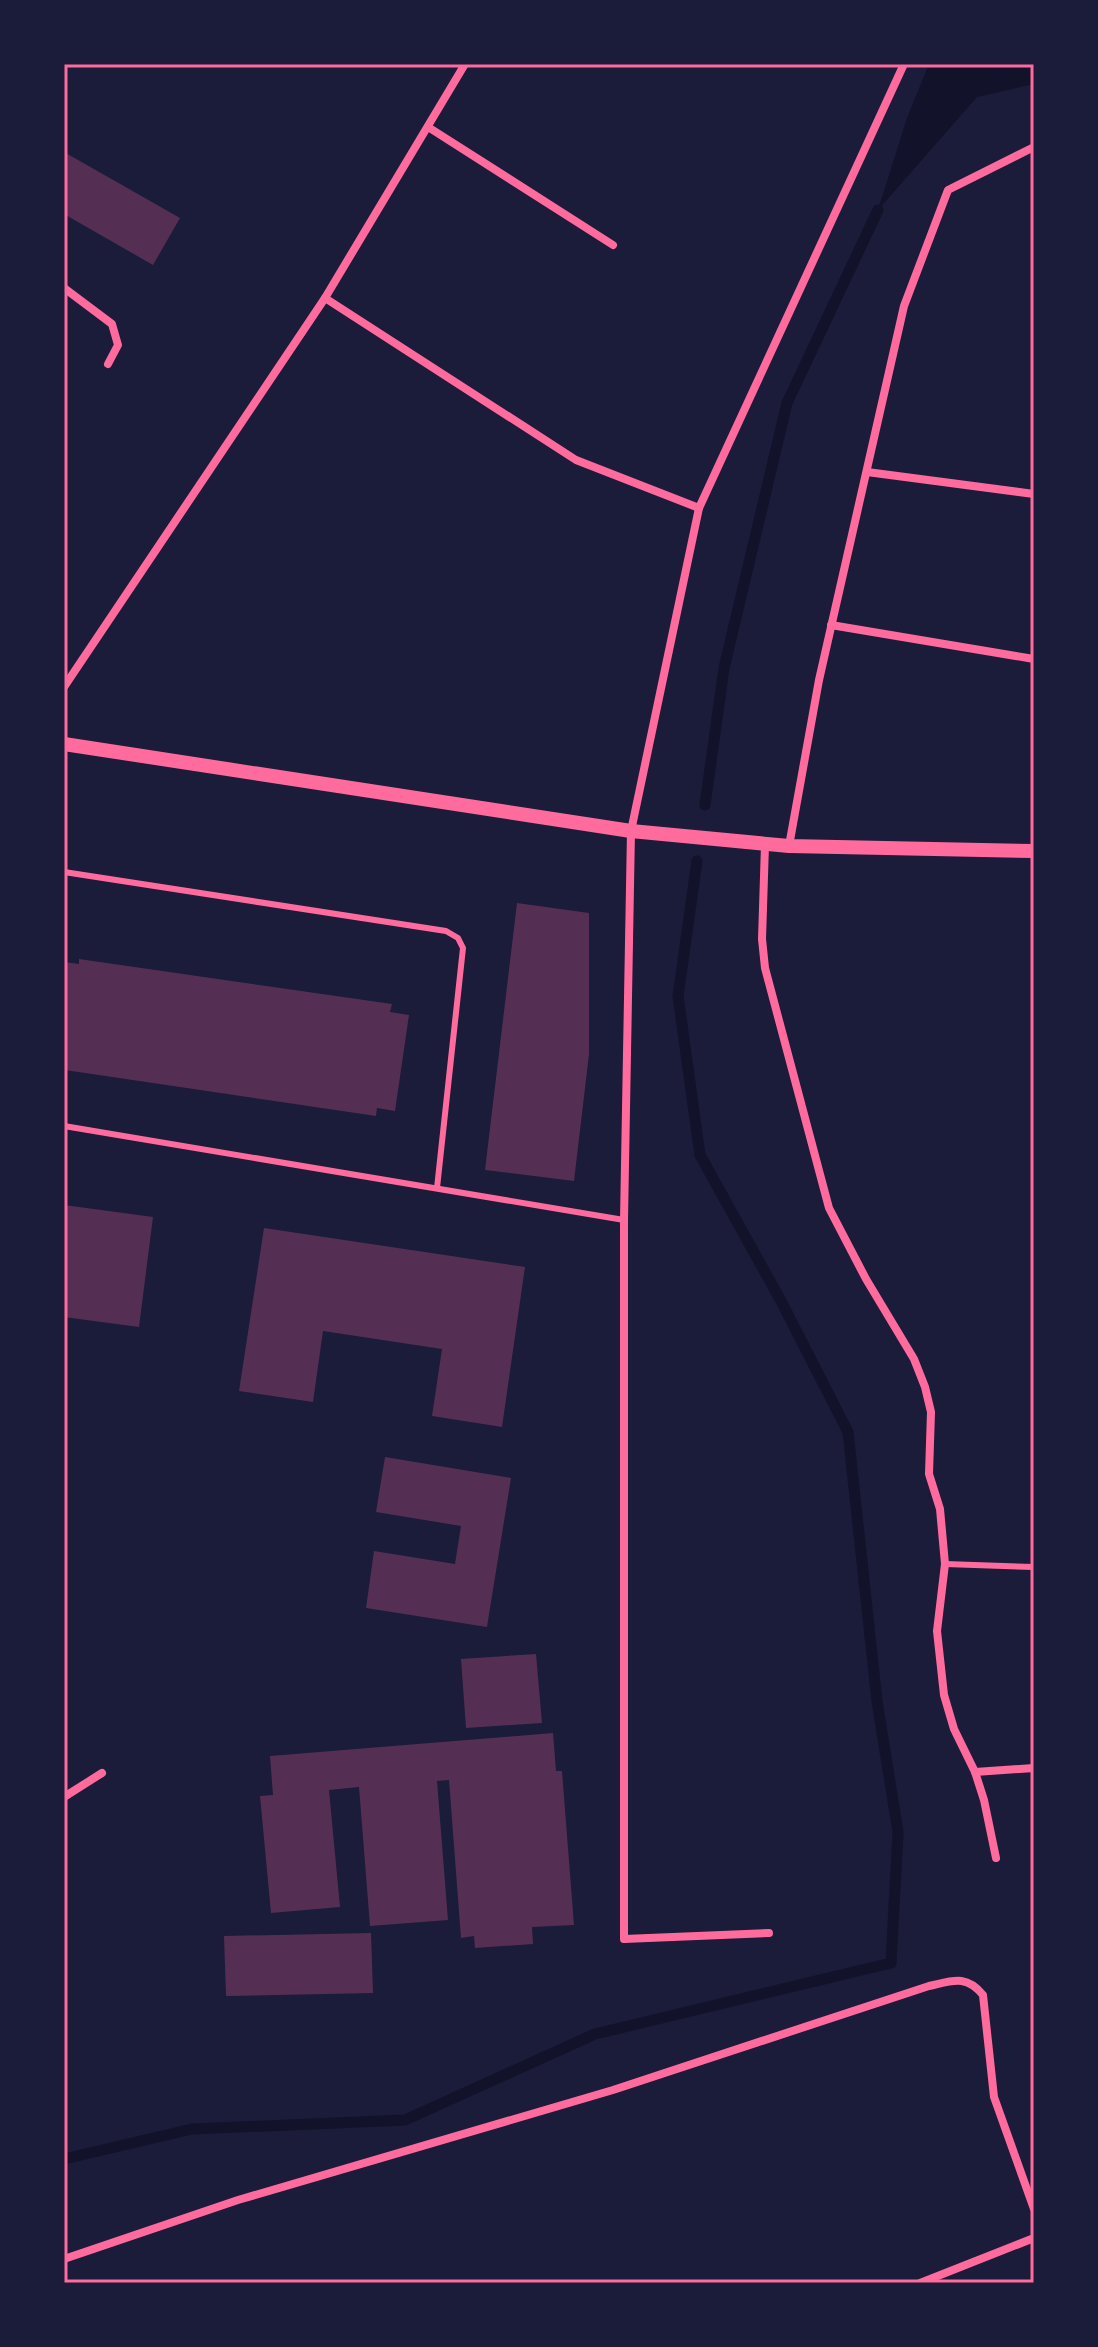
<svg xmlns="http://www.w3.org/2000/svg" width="1098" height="2347" viewBox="0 0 1098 2347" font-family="Signika,sans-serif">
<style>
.water{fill:#12122b}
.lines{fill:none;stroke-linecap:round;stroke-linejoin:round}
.stream{stroke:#12122b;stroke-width:11}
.building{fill:#542f53}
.service{stroke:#ff6b9d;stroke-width:6}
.minor{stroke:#ff6b9d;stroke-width:8}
.tertiary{stroke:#ff6b9d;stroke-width:14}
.neatline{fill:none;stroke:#ff6b9d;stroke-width:3}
</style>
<rect width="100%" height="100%" fill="#1b1b3a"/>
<polygon class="water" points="929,64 1034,64 1034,84 977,97 878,210 907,118"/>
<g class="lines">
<g class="stream">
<polyline points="705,805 724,668 787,403 878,210"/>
<polyline points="64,2159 192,2129 405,2120 595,2034 891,1963 898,1832 877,1701 848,1432 781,1301 700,1155 678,996 697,861"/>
</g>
</g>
<g class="building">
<polygon points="64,152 180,218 153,265 64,214"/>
<polygon points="517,903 589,913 589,1054 574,1181 485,1170"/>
<polygon points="79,959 392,1004 390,1012 409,1015 395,1111 377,1108 376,1116 65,1070 64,962 79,964"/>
<polygon points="64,1205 153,1217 139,1327 64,1317"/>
<polygon points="264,1228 525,1267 502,1427 432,1416 442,1349 323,1331 313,1402 239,1391"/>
<polygon points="385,1457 511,1478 487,1627 366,1608 374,1551 455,1564 461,1526 376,1512"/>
<polygon points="536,1654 542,1723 466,1728 461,1659"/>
<polygon points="553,1733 556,1771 562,1771 574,1925 532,1927 533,1944 475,1948 474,1936 461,1938 449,1780 437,1781 448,1920 370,1926 359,1787 329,1790 340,1907 271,1913 260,1796 273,1795 270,1756"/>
<polygon points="371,1933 373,1993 226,1996 224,1936"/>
</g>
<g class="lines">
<g class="service">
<polyline points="64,872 446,931 458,938 463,948 437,1188"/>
<polyline points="64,1126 624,1220"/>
<polyline points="945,1564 1034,1567"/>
</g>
<g class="minor">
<polyline points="428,127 613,245"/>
<polyline points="64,288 112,324 118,345 108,364"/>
<polyline points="325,298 576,460 699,508"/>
<polyline points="867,472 1034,494"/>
<polyline points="831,625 1034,659"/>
<polyline points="64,687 325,298 465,64"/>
<polyline points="765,845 762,939 765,968 829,1208 866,1279 914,1359 925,1387 931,1412 929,1474 940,1509 945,1564 937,1631 944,1695 954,1729 975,1772 984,1800 996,1858"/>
<polyline points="789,846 819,680 904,306 948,190 1034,147"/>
<polyline points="975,1772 1034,1768"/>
<polyline points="64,1797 102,1773"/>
<polyline points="769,1933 624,1939 624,1220 631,831 699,508 904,64"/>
<path d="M64,2259L238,2200L613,2090L929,1986C952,1981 966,1974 983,1995L994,2097L1034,2209"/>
<polyline points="920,2283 1034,2238"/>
</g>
<polyline class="tertiary" points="64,744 631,831 789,846 1034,851"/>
</g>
<rect width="1098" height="2347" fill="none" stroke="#1b1b3a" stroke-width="132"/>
<rect x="66" y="66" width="966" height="2215" class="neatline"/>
</svg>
